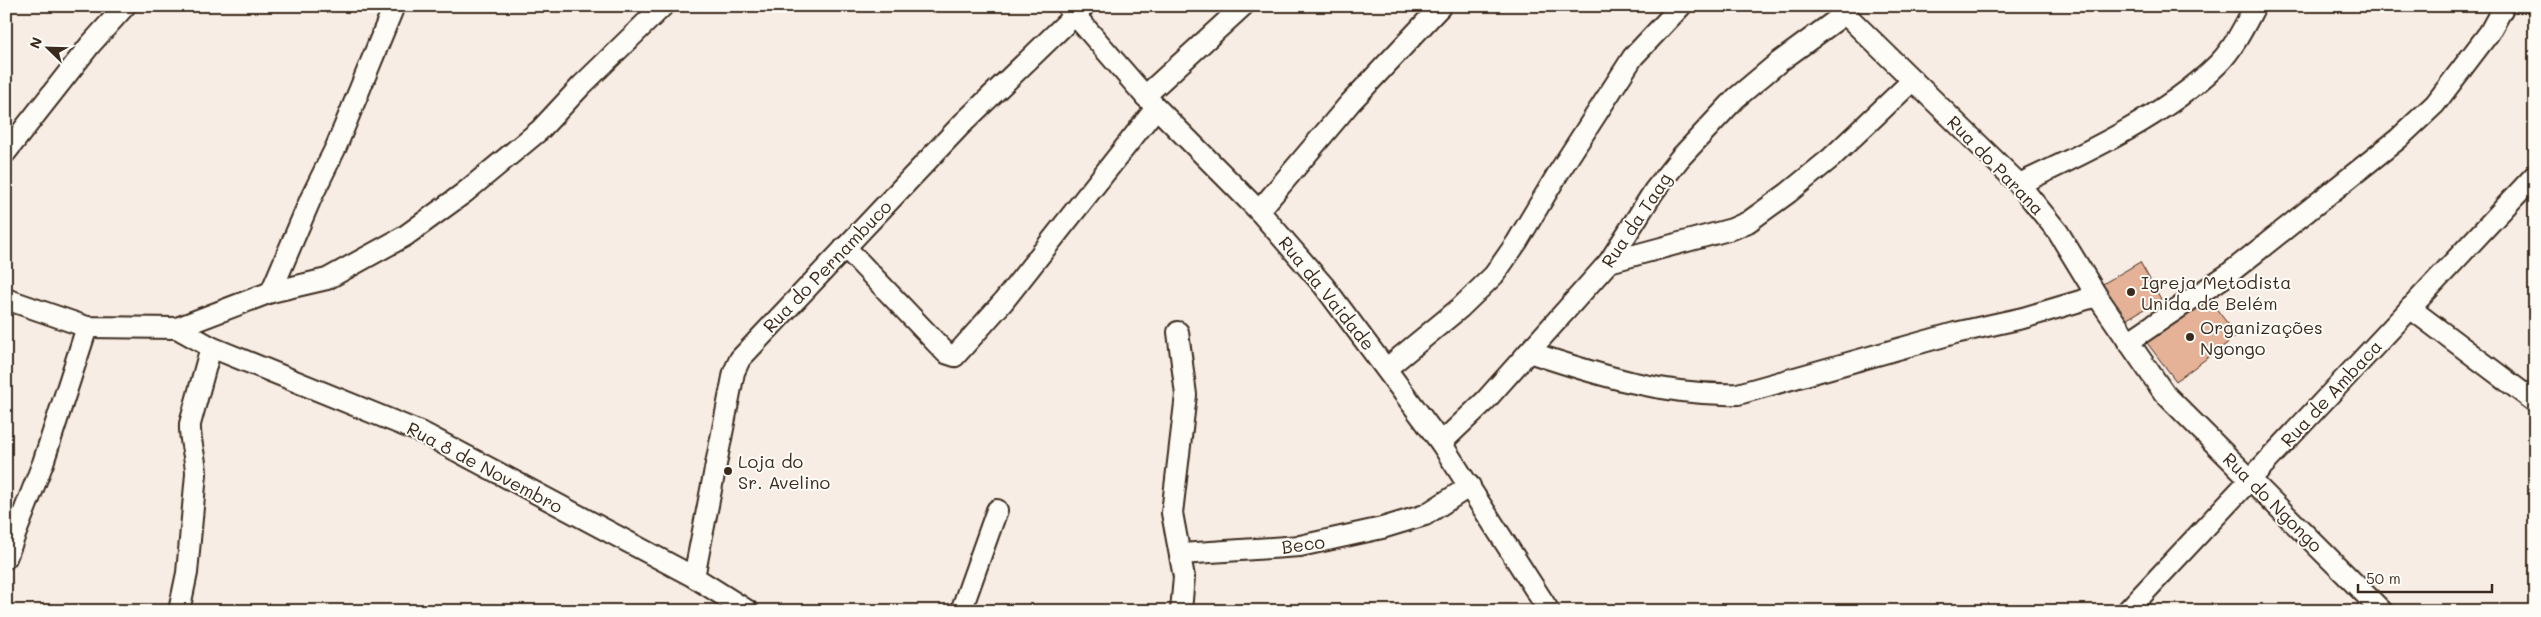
<svg xmlns="http://www.w3.org/2000/svg" width="2541" height="617" viewBox="0 0 2541 617" font-family="Mali,sans-serif">
<style>
.building{fill:#e5b297;stroke:#3b2a1e}
.lines{fill:none;stroke-linecap:round;stroke-linejoin:round}
.minor-casing{stroke:#3b2a1e;stroke-width:24}
.minor{stroke:#fdfcf7;stroke-width:20}
.poi-dot{fill:#3b2a1e;stroke:#fdfcf7;stroke-width:2}
.labels{text-anchor:middle;dominant-baseline:central;stroke-width:4;stroke-linejoin:round;paint-order:stroke}
.street-label{font-size:18px;fill:#3b2a1e;stroke:#fdfcf7}
.poi-label{font-size:18px;fill:#3b2a1e;stroke:#fdfcf7;text-anchor:start}
</style>
<rect width="100%" height="100%" fill="#f8ede4"/>
<filter id="ink" filterUnits="userSpaceOnUse"><feTurbulence type="fractalNoise" baseFrequency=".02" numOctaves="2"/><feDisplacementMap in="SourceGraphic" scale="10" xChannelSelector="R" yChannelSelector="G"/><feConvolveMatrix kernelMatrix="1 2 1 2 8 2 1 2 1" color-interpolation-filters="sRGB"/></filter>
<g filter="url(#ink)">
<g class="building">
<polygon points="2140,262 2161,299 2122,322 2101,285"/>
<polygon points="2206,295 2237,336 2176,381 2144,339"/>
</g>
<g class="lines">
<defs>
<g id="minor">
<polyline points="1067,6 1145,96 1259,211 1324,286 1441,443 1549,611"/>
<polyline points="1837,6 2019,184 2058,232 2097,296 2164,393 2382,611"/>
<polyline points="1145,96 1243,6"/>
<polyline points="6,152 90,45 125,6"/>
<path d="M2019,184C2084,154 2167,115 2218,64C2234,48 2245,25 2255,6"/>
<polyline points="1259,211 1350,103 1441,6"/>
<polyline points="845,247 946,353 955,356 1003,302 1156,108"/>
<polyline points="1609,262 1732,229 1748,222 1788,193 1831,158 1913,80"/>
<polyline points="271,292 311,198 336,147 394,6"/>
<polyline points="6,299 87,327 177,328 271,292 327,279 405,236 464,193 540,130 581,86 663,6"/>
<polyline points="2410,308 2535,402"/>
<path d="M177,328L211,347L190,424C189,441 196,457 196,474L187,573L179,611"/>
<polyline points="1178,332 1186,395 1172,513 1184,577 1181,611"/>
<polyline points="2128,342 2227,275 2398,139 2435,104 2489,33 2504,6"/>
<polyline points="211,347 425,434 694,577 748,611"/>
<path d="M1529,352C1598,375 1665,396 1738,394L1955,333L2023,318L2097,296"/>
<polyline points="1387,368 1460,308 1494,275 1517,242 1557,175 1633,57 1681,6"/>
<polyline points="1441,443 1485,401 1609,262 1654,191 1680,158 1736,98 1779,62 1846,13"/>
<polyline points="1181,554 1300,546 1382,528 1425,515 1470,486"/>
<polyline points="6,558 43,463 87,327"/>
<polyline points="694,577 734,372 740,359 961,125 1083,7"/>
<polyline points="961,611 997,510"/>
<polyline points="2127,611 2535,175"/>
</g>
</defs>
<use href="#minor" class="minor-casing"/>
<use href="#minor" class="minor"/>
</g>
</g>
<g class="poi-dot">
<circle cx="2131" cy="292" r="5"/>
<circle cx="2190" cy="337" r="5"/>
<circle cx="728" cy="471" r="5"/>
</g>
<g class="labels">
<g class="street-label">
<text transform="translate(1996 165) rotate(46)">Rua do Parana</text>
<text transform="translate(1636 220) rotate(-56)">Rua da Taag</text>
<text transform="translate(827 266) rotate(-46)">Rua do Pernambuco</text>
<text transform="translate(1327 293) rotate(51)">Rua da Vaidade</text>
<text transform="translate(2331 393) rotate(-47)">Rua de Ambaca</text>
<text transform="translate(485 467) rotate(28)">Rua 8 de Novembro</text>
<text transform="translate(2273 502) rotate(45)">Rua do Ngongo</text>
<text transform="translate(1303 544) rotate(-8)">Beco</text>
</g>
<g class="poi-label">
<text x="2141" y="282">Igreja Metodista<tspan x="2141" dy="21">Unida de Belém</tspan></text>
<text x="2200" y="327">Organizações<tspan x="2200" dy="21">Ngongo</tspan></text>
<text x="738" y="461">Loja do<tspan x="738" dy="21">Sr. Avelino</tspan></text>
</g>
</g>
<rect width="2541" height="617" fill="none" stroke="#fdfcf7" stroke-width="25"/>
<rect x="12" y="12" width="2516" height="592" fill="none" stroke="#3b2a1e" stroke-width="2" filter="url(#ink)"/>
<g transform="translate(48 48) rotate(293)" stroke="#fdfcf7" stroke-width="4" paint-order="stroke">
<path d="M0-4L9 19L0 12L-9 19Z" fill="#3b2a1e"/>
<text y="-8" font-size="14" font-weight="bold" text-anchor="middle" fill="#3b2a1e">N</text>
</g>
<path d="M2358 584v8h134v-8" fill="none" stroke="#3b2a1e" stroke-width="2.5"/>
<text x="2366" y="584" font-size="15" fill="#3b2a1e" stroke="#fdfcf7" stroke-width="4" paint-order="stroke">50 m</text>
</svg>
